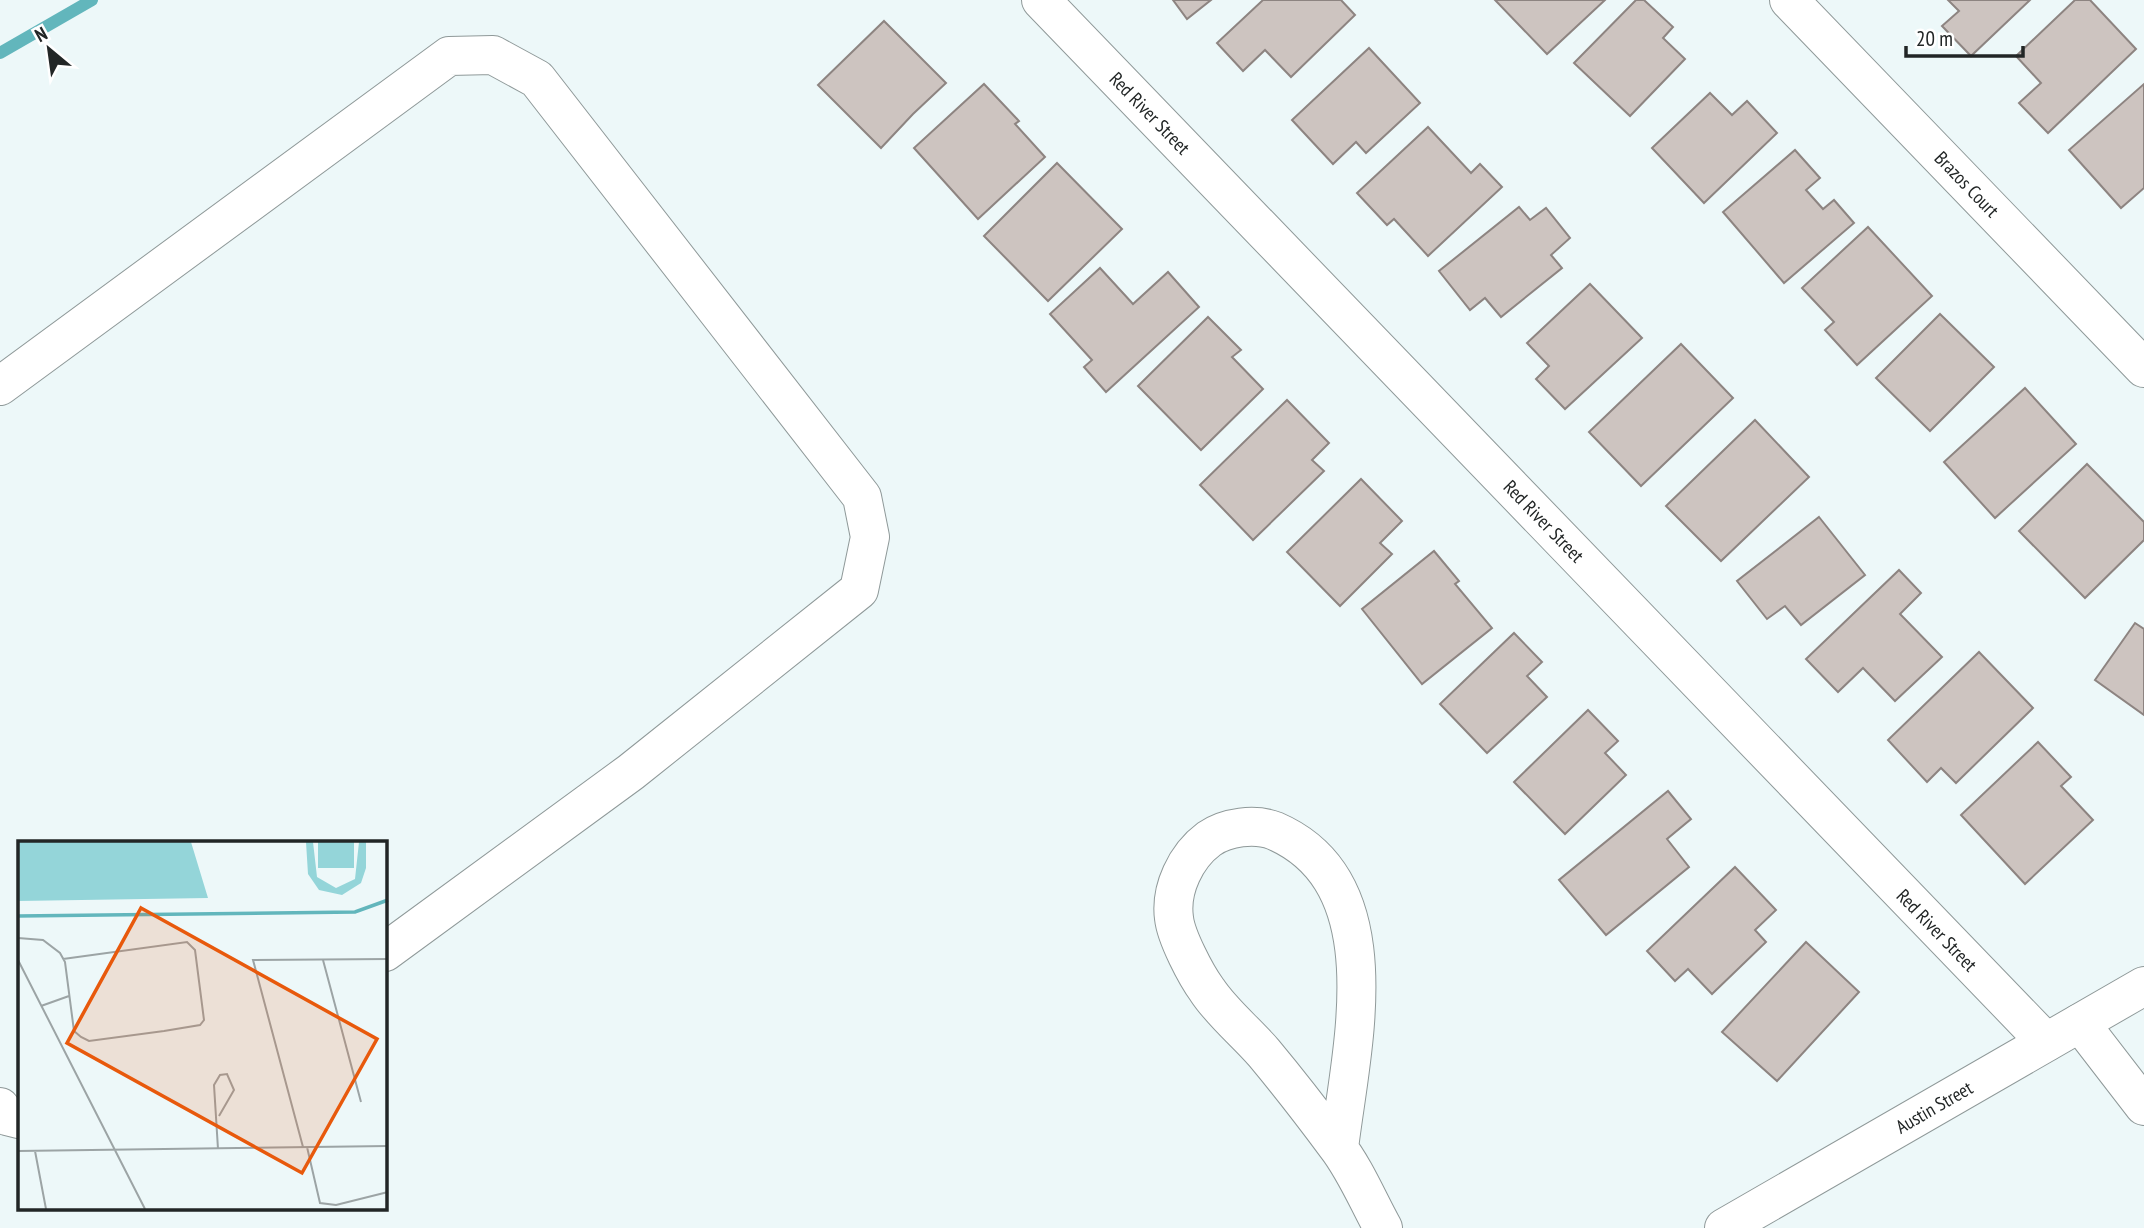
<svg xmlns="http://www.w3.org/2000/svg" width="2144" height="1228" viewBox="0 0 2144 1228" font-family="'PT Sans Narrow',sans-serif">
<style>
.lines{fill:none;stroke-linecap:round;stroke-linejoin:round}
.stream{stroke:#62b6bc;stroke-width:12}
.building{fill:#cdc4c0;stroke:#8d8481;stroke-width:2}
.minor-casing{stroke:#8f9999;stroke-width:40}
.minor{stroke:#fff;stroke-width:38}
.labels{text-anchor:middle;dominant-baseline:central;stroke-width:7;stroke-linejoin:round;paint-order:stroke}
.street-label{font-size:19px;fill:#222626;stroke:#fff}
.inset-river{fill:none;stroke:#62b6bc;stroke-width:3.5}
.inset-road{fill:none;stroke:#9ca4a5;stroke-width:2}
.view{fill:#e8590c;fill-opacity:0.15;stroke:#e8590c;stroke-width:3.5}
.inset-edge{fill:none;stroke:#222626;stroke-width:3.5}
</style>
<rect width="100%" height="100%" fill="#edf8f9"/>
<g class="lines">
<polyline class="stream" points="0,53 92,0"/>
</g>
<g class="building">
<polygon points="1173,0 1211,0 1187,19"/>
<polygon points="1263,0 1341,0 1355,15 1291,77 1265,50 1243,71 1217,43"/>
<polygon points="1495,0 1605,0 1547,54"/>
<polygon points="1636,0 1644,0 1673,27 1663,38 1685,59 1630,116 1574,63"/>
<polygon points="1948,0 2030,0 1971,56 1942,26 1959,11"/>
<polygon points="2075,0 2090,0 2136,49 2048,133 2019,103 2041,83 2016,56"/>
<polygon points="884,21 946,83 913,114 881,148 818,85"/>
<polygon points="1369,48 1420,103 1366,153 1356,142 1333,164 1292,120"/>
<polygon points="984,84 1019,121 1015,124 1045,157 978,219 914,148"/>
<polygon points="2144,84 2144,188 2121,208 2069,150"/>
<polygon points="1710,93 1732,115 1747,101 1777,133 1704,203 1652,148"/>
<polygon points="1428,127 1471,173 1480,164 1502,187 1428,256 1394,219 1387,225 1357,193"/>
<polygon points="1795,150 1820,178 1806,190 1823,209 1834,200 1854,223 1784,283 1723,212"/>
<polygon points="1057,163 1122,229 1048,301 984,236"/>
<polygon points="1519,207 1530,220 1546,208 1570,238 1551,255 1562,268 1501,317 1485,298 1470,310 1439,271"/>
<polygon points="1868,227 1932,296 1857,365 1825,330 1834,322 1802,288"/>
<polygon points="1100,268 1133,304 1168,272 1199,307 1106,392 1084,367 1092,360 1050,314"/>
<polygon points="1590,284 1642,338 1565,409 1536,379 1549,366 1527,343"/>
<polygon points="1940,314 1994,367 1930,431 1876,378"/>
<polygon points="1208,317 1241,350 1232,357 1263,389 1201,450 1138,386"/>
<polygon points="1681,344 1733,398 1641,486 1589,432"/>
<polygon points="2025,388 2076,444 1995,518 1944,462"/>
<polygon points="1287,400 1329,443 1312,460 1324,471 1253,540 1200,485"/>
<polygon points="1755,420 1809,477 1721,561 1666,506"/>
<polygon points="2087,464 2144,522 2144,540 2085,598 2019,531"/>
<polygon points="1361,479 1402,521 1380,543 1392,554 1340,606 1287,552"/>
<polygon points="1819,517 1865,575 1801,625 1785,606 1767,619 1737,581"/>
<polygon points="1434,551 1459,581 1455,584 1492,628 1422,684 1362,609"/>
<polygon points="1899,570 1921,593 1900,614 1942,657 1895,701 1863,668 1838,692 1806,659"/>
<polygon points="2135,623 2144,629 2144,715 2095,680"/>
<polygon points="1514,633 1542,662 1527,676 1547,697 1487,753 1440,704"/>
<polygon points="1979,652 2033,708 1956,783 1941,768 1927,782 1888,740"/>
<polygon points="1588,710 1618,741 1605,753 1626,775 1565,834 1514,782"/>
<polygon points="2038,742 2071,777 2061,786 2093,820 2025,884 1961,815"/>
<polygon points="1668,791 1691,819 1667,839 1689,867 1606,935 1559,880"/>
<polygon points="1735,867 1776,910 1755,930 1766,942 1712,994 1688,969 1675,981 1647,951"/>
<polygon points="1806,942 1859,992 1777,1081 1722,1032"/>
</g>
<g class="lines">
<defs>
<g id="minor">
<polyline points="1041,0 2046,1042"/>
<polyline points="1789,0 2144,368"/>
<polyline points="0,386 449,56 493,55 537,79 862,497 870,537 859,590 631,772 385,952"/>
<polyline points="2080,1023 2144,1106"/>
<polyline points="0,1107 7,1116 19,1119"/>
<path d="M1339,1148C1351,1048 1394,883 1275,831C1255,823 1226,827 1209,839C1186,856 1170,889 1174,918C1176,937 1196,975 1207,990C1222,1013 1246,1032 1264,1053C1289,1083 1313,1114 1336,1145C1355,1169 1368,1201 1383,1228"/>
<polyline points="1724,1228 2144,986"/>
</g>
</defs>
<use href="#minor" class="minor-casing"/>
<use href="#minor" class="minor"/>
</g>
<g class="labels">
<g class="street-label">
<text transform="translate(1150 113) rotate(46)">Red River Street</text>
<text transform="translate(1967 184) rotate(46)">Brazos Court</text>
<text transform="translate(1544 521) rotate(46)">Red River Street</text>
<text transform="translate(1937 930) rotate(46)">Red River Street</text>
<text transform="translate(1934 1107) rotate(-30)">Austin Street</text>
</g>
</g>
<g transform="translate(18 841)">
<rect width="369" height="369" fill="#edf8f9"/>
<path d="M0,1H173L190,57L0,60ZM288,1H295L299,36L318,47L337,38L341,1H348V27L343,42L324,54L301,49L290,33ZM300,1H336V27H300Z" fill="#94d5d9"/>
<path class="inset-river" d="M0,75L337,71L370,59"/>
<path class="inset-road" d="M0,97L25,99L42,112L47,121L56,190L63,196L71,200L146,190L182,184L186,179L177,109L169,101L45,118M0,119L127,368M305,119L343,261M23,165L51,155M285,306L235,119L370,118M289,306L302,362L318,364L370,351M200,308L196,244L202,234L209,233L216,249L201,275M0,310L370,305M17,310L28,368"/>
<path class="view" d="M123,67L359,198L284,332L49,202Z"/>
<rect width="369" height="369" class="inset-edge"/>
</g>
<g transform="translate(49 49) rotate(331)" stroke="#ffffff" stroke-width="5" paint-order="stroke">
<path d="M0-5L12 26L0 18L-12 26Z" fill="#222626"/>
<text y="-10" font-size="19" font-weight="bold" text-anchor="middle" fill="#222626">N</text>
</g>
<path d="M1906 46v10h117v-10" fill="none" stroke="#222626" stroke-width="3.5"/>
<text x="1916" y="46" font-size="21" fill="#222626" stroke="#ffffff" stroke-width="5" paint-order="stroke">20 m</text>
</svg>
